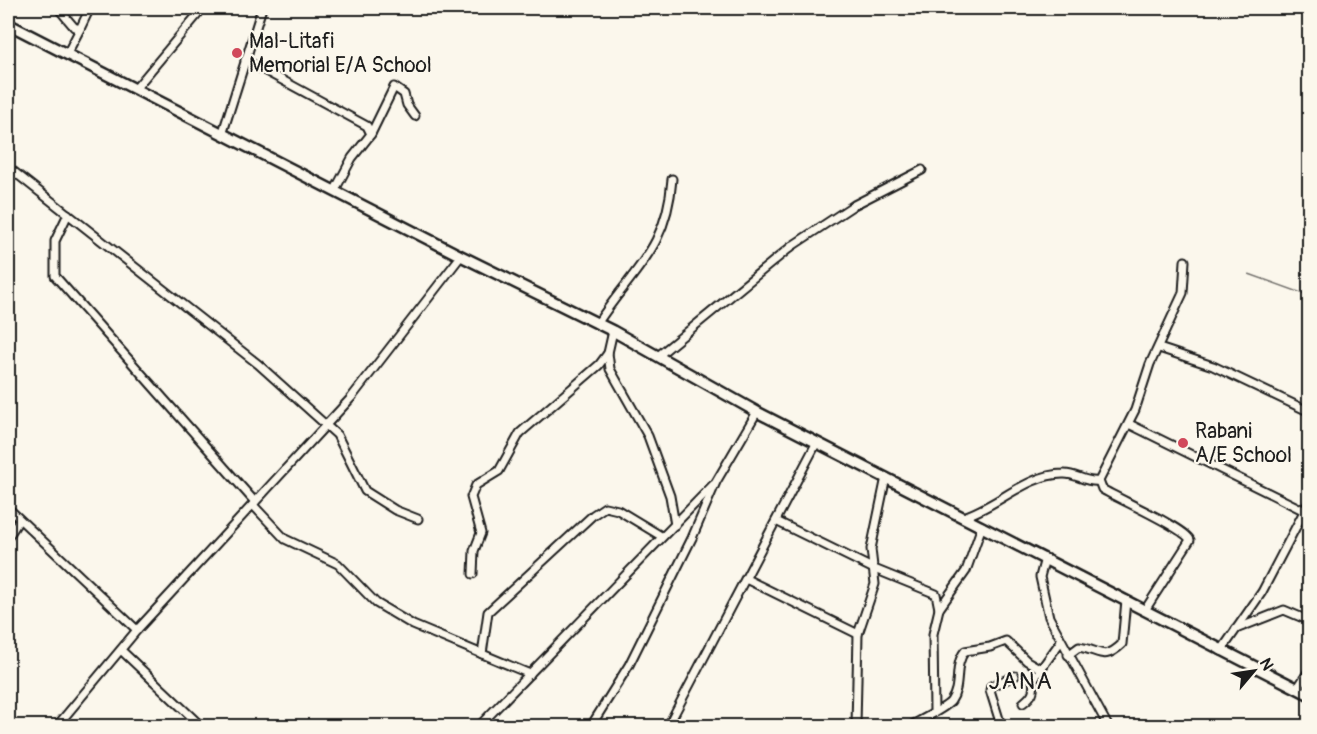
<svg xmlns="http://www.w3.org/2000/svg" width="1317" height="734" viewBox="0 0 1317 734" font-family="Pangolin,sans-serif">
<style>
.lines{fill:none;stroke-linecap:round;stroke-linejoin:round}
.stream{stroke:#74726e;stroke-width:1.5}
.minor-casing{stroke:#1c1c1c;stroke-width:11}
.major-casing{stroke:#1c1c1c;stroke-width:14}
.minor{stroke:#fbf7ec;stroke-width:7}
.major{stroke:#fbf7ec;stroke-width:9}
.poi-dot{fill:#d1495b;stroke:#fbf7ec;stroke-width:2}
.labels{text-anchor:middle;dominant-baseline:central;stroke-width:4.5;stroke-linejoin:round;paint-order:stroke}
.poi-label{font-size:21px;fill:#1c1c1c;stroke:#fbf7ec;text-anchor:start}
.quarter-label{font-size:24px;letter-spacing:1.5px;fill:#1c1c1c;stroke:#fbf7ec}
</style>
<rect width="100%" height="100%" fill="#fbf7ec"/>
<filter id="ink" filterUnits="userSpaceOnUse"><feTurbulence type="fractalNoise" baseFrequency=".0167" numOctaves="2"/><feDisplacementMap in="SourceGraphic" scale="12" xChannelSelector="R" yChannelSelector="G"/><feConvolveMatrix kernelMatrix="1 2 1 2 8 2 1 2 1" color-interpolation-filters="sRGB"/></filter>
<g filter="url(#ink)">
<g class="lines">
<polyline class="stream" points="1249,274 1310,296"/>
<defs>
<g id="minor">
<polyline points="58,8 74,27 80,29 67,54"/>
<polyline points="80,29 90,8"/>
<polyline points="245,60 367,126 371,134 352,158 335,190"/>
<polyline points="136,88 198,14 200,8"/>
<polyline points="223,132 262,8"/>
<polyline points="371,134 394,87 404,94 407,105 415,116"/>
<polyline points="8,167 258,364 337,435 365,491 395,510 418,519"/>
<polyline points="68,214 55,241 55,276 255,502"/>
<path d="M597,324C632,270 667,250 672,179"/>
<polyline points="613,331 608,353 610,369 648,436 670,496 675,525"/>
<polyline points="1159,348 1213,366 1310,412"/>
<polyline points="658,356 792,246 854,205 922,170"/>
<polyline points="1129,424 1305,511"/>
<path d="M1099,481L1102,489C1118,499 1185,528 1190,540L1145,610"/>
<polyline points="253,505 285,539 338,564 376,603 413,625 530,674"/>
<polyline points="8,508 137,630"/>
<path d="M963,517C997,507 1027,474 1063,474C1076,473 1085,483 1099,481L1135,410L1150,364L1183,293L1185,261"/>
<polyline points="776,521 872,568 936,594 939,609"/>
<polyline points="8,537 19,520"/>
<polyline points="1045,558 1040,577 1049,617 1108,726"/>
<polyline points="473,574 474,551 481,533 471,497 476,485 499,471 520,433 599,365 608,353"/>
<polyline points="746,579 858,634"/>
<polyline points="1236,629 1284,610 1310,621"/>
<polyline points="122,651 201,726"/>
<polyline points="1221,651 1262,592 1310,500"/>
<polyline points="482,654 488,612 593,515 605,507 618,510 661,536"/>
<path d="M1068,655L1079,647C1100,650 1103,662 1122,644L1126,600"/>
<polyline points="1297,689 1310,669"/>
<path d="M1023,703C1032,696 1035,692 1033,680L1061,641"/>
<polyline points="934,712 933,634 939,609 966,571 982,526"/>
<polyline points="57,726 137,630 351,398 461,256"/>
<polyline points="479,726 713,485"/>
<polyline points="591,726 629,665 692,538 716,482 757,412"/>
<polyline points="668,726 817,442"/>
<polyline points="856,726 858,634 875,584 871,549 886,477"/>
<polyline points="883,726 893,726"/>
<path d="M910,726C919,721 946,708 951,701C962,685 953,666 965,651L990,647L1006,641L1027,661L1041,669"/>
<polyline points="996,726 999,719 990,690 991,686 1015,676"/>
</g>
<polyline id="major" points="8,24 461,256 613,331 757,412 1310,695"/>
</defs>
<use href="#minor" class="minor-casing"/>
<use href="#major" class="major-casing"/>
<use href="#minor" class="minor"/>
<use href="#major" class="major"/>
</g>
</g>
<g class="poi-dot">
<circle cx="237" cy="53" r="6"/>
<circle cx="1183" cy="443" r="6"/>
</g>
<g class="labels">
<g class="poi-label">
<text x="249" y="41">Mal-Litafi<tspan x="249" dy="24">Memorial E/A School</tspan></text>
<text x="1195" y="431">Rabani<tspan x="1195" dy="24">A/E School</tspan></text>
</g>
<g class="quarter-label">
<text x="1021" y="681">JANA</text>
</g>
</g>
<rect width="1317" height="734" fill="none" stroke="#fbf7ec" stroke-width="30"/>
<rect x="15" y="15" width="1287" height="704" fill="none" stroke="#1c1c1c" stroke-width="2" filter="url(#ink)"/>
<g transform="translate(1254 671) rotate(61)" stroke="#fbf7ec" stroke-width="4.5" paint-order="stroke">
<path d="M0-4.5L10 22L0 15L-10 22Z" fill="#1c1c1c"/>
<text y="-9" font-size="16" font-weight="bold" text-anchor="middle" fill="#1c1c1c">N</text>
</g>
</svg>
